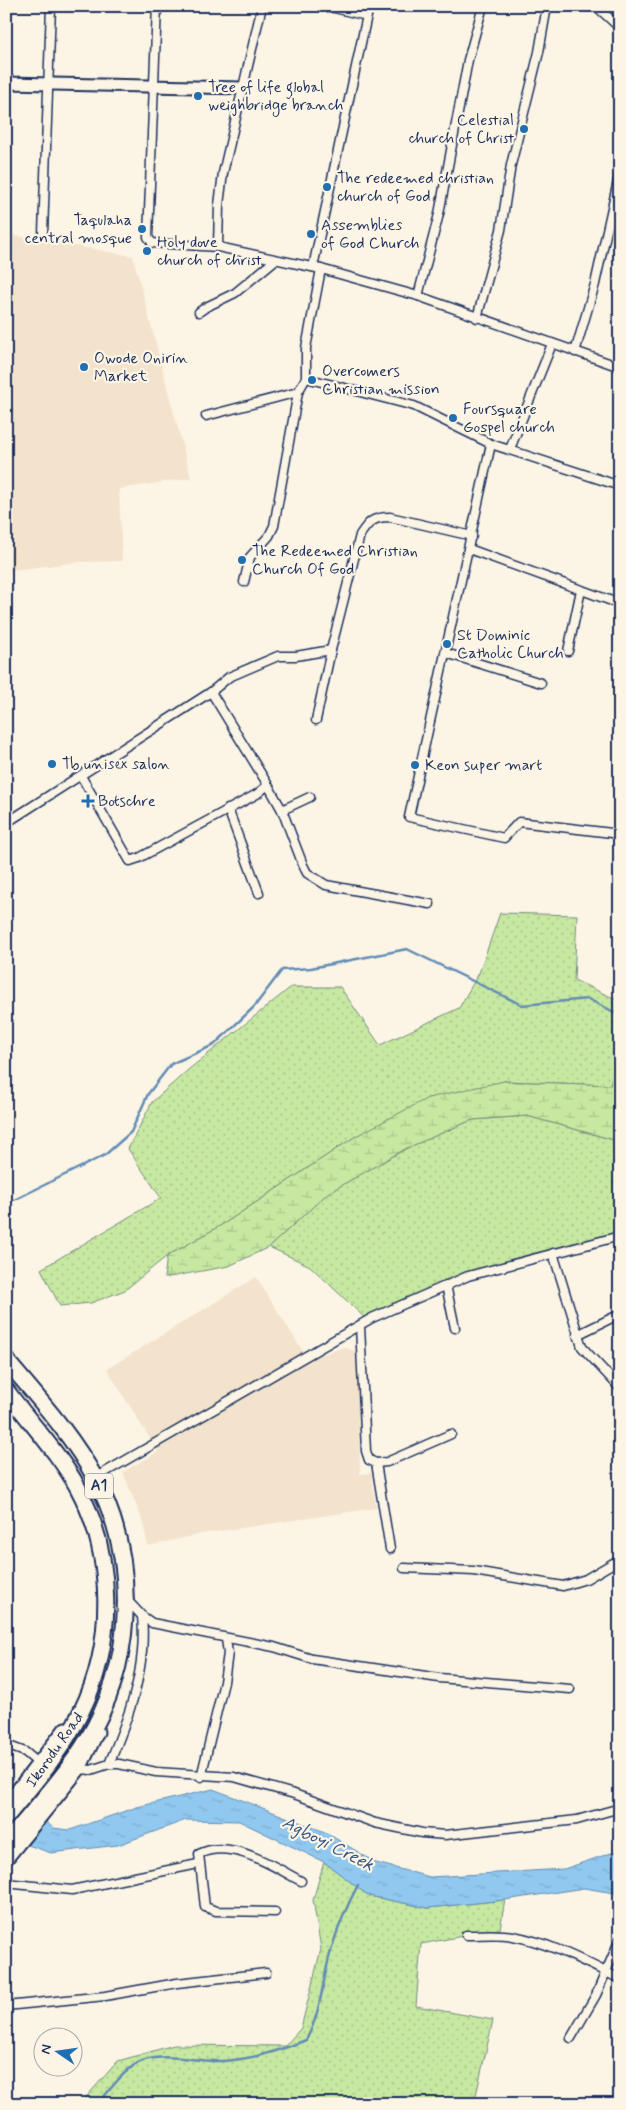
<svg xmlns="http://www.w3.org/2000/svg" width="626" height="2110" viewBox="0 0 626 2110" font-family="Mynerve,sans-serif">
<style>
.built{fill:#f3e3cc}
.grass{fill:url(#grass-dots);stroke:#718c7f}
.wetland{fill:url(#wetland-marsh);stroke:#718c7f}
.water{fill:url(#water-ripples);stroke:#618bb5}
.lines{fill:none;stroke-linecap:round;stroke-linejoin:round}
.stream{stroke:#618bb5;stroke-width:2.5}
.street-casing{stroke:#1b2f5e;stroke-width:11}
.secondary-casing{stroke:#1b2f5e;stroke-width:15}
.highway-casing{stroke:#1b2f5e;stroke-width:19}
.street{stroke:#fcf5e5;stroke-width:8}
.secondary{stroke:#fcf5e5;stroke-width:11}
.highway{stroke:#fcf5e5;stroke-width:15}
.poi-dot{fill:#1f6fb2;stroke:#fcf5e5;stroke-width:2}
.labels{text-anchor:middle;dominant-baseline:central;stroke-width:4.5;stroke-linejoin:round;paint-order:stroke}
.shield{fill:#fcf5e5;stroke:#5e6a86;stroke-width:1}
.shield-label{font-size:15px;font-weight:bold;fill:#1b2f5e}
.poi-label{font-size:16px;fill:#1b2f5e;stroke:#fcf5e5;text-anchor:start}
.street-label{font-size:16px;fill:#1b2f5e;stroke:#fcf5e5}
.water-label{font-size:18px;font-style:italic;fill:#385582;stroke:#fcf5e5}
</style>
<defs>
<pattern id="grass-dots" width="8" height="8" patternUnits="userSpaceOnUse" patternTransform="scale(1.25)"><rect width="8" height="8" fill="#c7e8a0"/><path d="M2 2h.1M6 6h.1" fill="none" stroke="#aac78c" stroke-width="1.8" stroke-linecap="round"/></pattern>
<pattern id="wetland-marsh" width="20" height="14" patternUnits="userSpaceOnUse" patternTransform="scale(1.25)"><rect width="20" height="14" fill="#c7e8a0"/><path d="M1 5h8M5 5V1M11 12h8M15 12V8" fill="none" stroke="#aac78c"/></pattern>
<pattern id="water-ripples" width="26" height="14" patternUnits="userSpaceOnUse" patternTransform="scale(1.25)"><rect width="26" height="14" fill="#90c8ef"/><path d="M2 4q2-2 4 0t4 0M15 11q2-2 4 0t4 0" fill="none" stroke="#7caccf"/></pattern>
</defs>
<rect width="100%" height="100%" fill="#fcf5e5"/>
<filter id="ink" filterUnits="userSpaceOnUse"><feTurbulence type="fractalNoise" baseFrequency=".02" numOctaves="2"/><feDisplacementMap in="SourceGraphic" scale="10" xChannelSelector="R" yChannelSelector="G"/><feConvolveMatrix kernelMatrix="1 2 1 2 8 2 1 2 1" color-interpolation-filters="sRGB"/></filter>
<g filter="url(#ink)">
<g class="built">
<polygon points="6,234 133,256 191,478 119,489 122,561 81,562 12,570 6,592"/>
<polygon points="256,1277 308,1359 344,1347 357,1352 360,1474 371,1473 376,1508 201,1534 148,1546 142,1520 123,1472 158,1452 107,1369"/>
</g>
<g class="grass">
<polygon points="500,913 577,915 574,980 620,1001 620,1057 610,1085 504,1081 356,1136 225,1223 167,1256 125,1290 91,1303 60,1306 41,1269 161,1198 128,1149 152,1102 188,1070 291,987 340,987 380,1045 459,1008 479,973"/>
<polygon points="527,1116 614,1140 620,1139 620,1240 455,1281 369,1322 310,1266 269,1247 328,1193 407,1148 472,1120"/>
<polygon points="324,1862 369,1896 428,1908 505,1900 500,1929 421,1944 416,2006 493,2020 474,2104 80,2104 118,2061 174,2045 285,2046 301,2028 321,1949 313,1900"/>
</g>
<polygon class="wetland" points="620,1057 620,1139 614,1140 527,1116 472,1120 407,1148 328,1193 269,1247 229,1266 164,1278 167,1256 225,1223 356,1136 428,1098 504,1081 610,1085"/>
<polygon class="water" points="6,1785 53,1828 70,1830 137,1807 213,1789 325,1832 376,1863 430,1877 564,1869 620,1850 620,1894 584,1888 505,1900 428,1908 369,1896 324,1862 239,1821 186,1820 118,1845 51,1853 28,1845 6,1833"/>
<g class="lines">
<g class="stream">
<polyline points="6,1204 105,1155 131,1132 148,1094 171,1064 214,1045 254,1007 282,970 311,968 407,949 522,1005 588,999 620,1015"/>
<path d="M98,2104C110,2090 125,2068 142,2061C166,2052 196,2062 222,2061C251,2060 279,2051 306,2040C321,2013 322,1983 330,1954C337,1930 346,1907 358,1885"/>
</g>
<defs>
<g id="street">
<polyline points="157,6 148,237 152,243 218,247 321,269 418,296 620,367"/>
<polyline points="326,6 367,16"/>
<polyline points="596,6 620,28"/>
<polyline points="43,234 51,6"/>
<polyline points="218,247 219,205 223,173 262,6"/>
<polyline points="313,267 369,6"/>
<polyline points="418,296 439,214 468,60 483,6"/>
<polyline points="199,312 206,307 235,293 274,261"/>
<polyline points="477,318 501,230 511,165 539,52 547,6"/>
<polyline points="575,352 595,284 620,172"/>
<polyline points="306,378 414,406 491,444 620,486"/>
<polyline points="206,416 298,392"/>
<polyline points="491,444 409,817 504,838 519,822 620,834"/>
<polyline points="510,449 552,344"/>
<polyline points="469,549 620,604"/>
<polyline points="244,582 250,557 269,536 274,526 298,392 306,378 306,348 321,269"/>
<polyline points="568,651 581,590"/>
<polyline points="446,653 541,683"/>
<polyline points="316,720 331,650"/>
<polyline points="81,776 130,861 139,858 257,794 268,785 211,692"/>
<polyline points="268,785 282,810 303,865 307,873 326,885 430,904"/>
<polyline points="228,809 259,893"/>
<polyline points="282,810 310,797"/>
<path d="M6,823L211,692L229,677L278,656H296L331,650L360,535C369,521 374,517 390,517L472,536"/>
<polyline points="553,1253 582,1347 620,1388"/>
<polyline points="446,1285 455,1328"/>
<polyline points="360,1326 366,1451 369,1460 376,1463 387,1462 451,1434"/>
<polyline points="577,1335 620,1314"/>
<polyline points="376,1463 390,1549"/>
<polyline points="95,1478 372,1318 468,1276 620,1236"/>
<polyline points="404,1568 474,1571 563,1586 586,1579 620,1559"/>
<polyline points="127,1600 142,1616 152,1623 274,1647 312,1659 373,1668 439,1678 570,1689"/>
<polyline points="6,1745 25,1752 38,1763"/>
<path d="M109,1764C129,1717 147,1668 142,1616"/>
<polyline points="80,1769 91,1770 109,1764 119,1764 156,1772 234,1777 294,1794 375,1823 422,1833 445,1835 577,1820 620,1808"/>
<polyline points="201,1777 224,1682 228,1653 226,1639"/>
<polyline points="6,1883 72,1890 198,1864"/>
<path d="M275,1912L216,1911L205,1907L199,1854C231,1838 273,1866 301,1881"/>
<path d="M466,1935C482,1935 498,1933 513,1936C551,1943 585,1962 620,1979"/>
<polyline points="6,2006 105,1996 177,1983 266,1973"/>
<polyline points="571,2038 596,1995 620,1939"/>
</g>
<g id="secondary">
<polyline points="6,83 242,88"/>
<polyline points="6,1804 65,1728"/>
<polyline points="6,1860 80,1769 98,1732"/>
</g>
<g id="highway">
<path d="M6,1360C37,1397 72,1435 95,1478C136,1553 135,1651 95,1726C73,1769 36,1806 6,1844"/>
<path d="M6,1390C30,1423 59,1453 78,1488C114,1555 115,1644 81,1712C62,1751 34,1783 6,1817"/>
</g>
</defs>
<use href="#street" class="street-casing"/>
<use href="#secondary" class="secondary-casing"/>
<use href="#highway" class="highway-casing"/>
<use href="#street" class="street"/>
<use href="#secondary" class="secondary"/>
<use href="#highway" class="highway"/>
</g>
</g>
<g class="poi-dot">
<circle cx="198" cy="96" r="5"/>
<circle cx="524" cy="129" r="5"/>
<circle cx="327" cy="187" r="5"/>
<circle cx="142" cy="229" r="5"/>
<circle cx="311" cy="234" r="5"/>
<circle cx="147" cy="251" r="5"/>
<circle cx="84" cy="367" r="5"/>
<circle cx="312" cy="380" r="5"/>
<circle cx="453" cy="418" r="5"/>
<circle cx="242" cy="560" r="5"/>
<circle cx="447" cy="644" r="5"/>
<circle cx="52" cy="764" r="5"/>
<circle cx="415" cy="765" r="5"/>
<path d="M85.5 793.5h5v5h5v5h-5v5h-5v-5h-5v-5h5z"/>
</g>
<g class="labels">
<rect class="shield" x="85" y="1473.5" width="28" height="25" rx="4"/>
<g class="shield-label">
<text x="99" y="1486">A1</text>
</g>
<g class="poi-label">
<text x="208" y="87">Tree of life global<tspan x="208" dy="18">weighbridge branch</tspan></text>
<text x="514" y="120" text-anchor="end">Celestial<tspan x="514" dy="18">church of Christ</tspan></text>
<text x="337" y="178">The redeemed christian<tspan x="337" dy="18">church of God</tspan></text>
<text x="132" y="220" text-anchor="end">Taqulaha<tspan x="132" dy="18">central mosque</tspan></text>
<text x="321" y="225">Assemblies<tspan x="321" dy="18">of God Church</tspan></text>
<text x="157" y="242">Holy dove<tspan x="157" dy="18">church of christ</tspan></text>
<text x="94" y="358">Owode Onirin<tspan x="94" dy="18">Market</tspan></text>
<text x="322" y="371">Overcomers<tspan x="322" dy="18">Christian mission</tspan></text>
<text x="463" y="409">Foursquare<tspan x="463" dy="18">Gospel church</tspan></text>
<text x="252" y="551">The Redeemed Christian<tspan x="252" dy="18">Church Of God</tspan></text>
<text x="457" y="635">St Dominic<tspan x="457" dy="18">Catholic Church</tspan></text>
<text x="62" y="764">Tb unisex salon</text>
<text x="425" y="765">Keon super mart</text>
<text x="98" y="801">Botschre</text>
</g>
<g class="street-label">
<text transform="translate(55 1750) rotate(-55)">Ikorodu Road</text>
</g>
<g class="water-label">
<text transform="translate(328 1844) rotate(27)">Agboyi Creek</text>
</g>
</g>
<rect width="626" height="2110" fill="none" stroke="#fcf5e5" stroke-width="25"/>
<rect x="12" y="12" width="601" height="2085" fill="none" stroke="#1b2f5e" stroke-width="2" filter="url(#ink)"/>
<g transform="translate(58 2052) rotate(283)"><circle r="24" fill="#fcf5e5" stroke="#a2a6af"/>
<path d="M0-4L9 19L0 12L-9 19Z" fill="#1f6fb2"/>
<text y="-8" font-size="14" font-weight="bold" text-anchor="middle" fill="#1b2f5e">N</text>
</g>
</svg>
